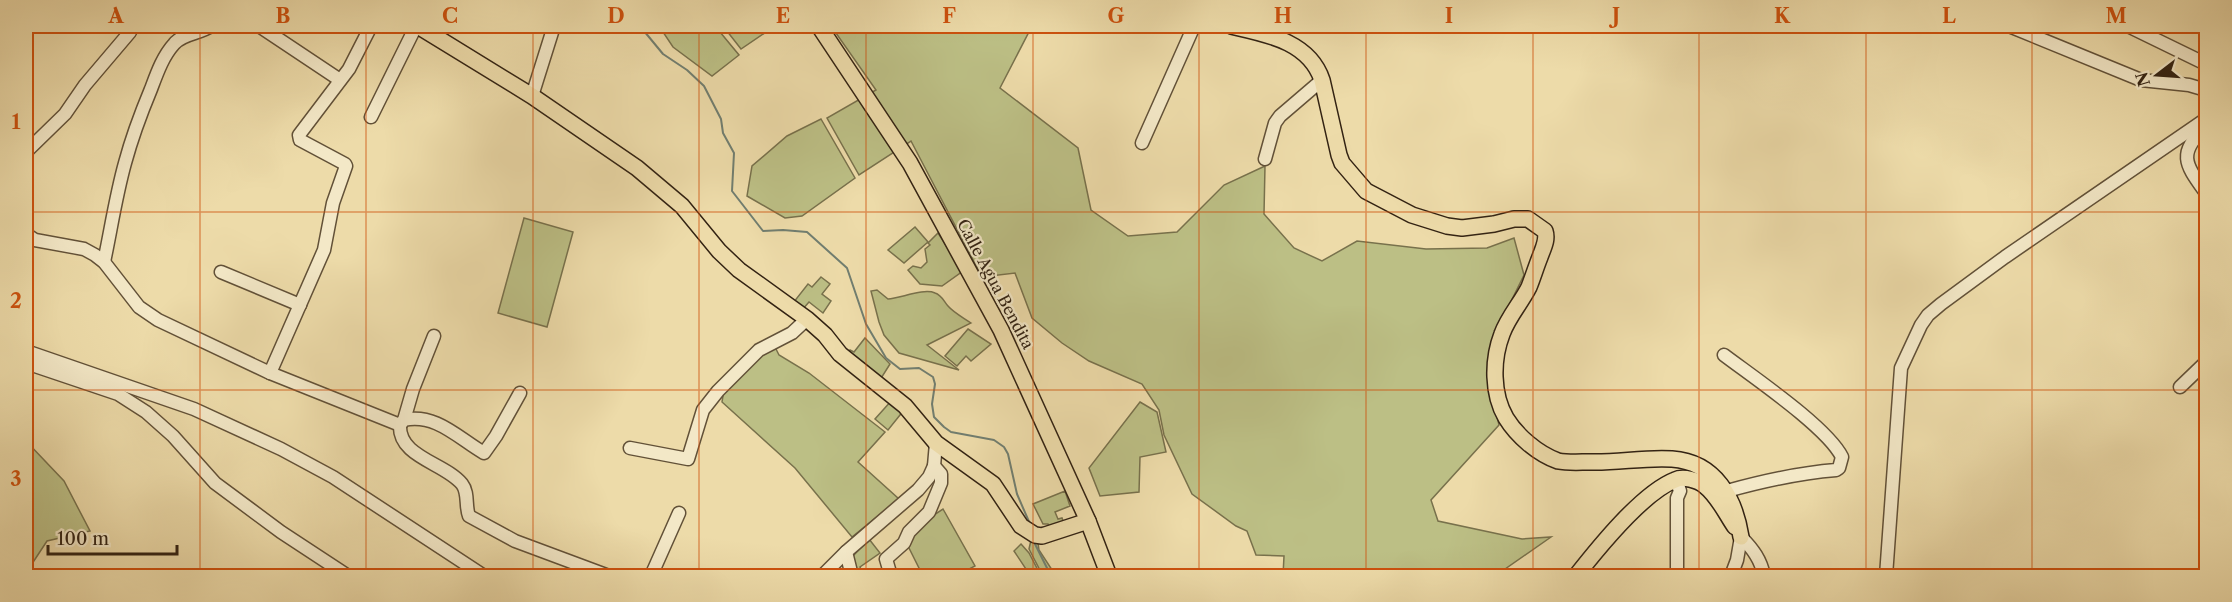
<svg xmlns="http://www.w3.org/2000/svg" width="2232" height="602" viewBox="0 0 2232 602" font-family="'Libre Caslon Text',serif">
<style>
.green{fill:#bcbf85;stroke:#78714c;stroke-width:1.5}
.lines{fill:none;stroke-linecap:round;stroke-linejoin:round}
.stream{stroke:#717e70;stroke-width:2}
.minor-casing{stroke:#625138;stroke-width:15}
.major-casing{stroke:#332313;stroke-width:18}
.minor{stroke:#f3e8c7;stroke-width:12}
.major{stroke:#eddba9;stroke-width:15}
.grid{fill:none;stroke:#cd510d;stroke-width:1.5;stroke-opacity:0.55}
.labels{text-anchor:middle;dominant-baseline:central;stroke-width:4.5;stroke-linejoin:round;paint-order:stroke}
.street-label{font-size:16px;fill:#332313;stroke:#f3e8c7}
.neatline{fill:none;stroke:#cd510d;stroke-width:2}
.grid-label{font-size:20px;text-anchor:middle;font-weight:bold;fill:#cd510d}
</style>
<rect width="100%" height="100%" fill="#eddba9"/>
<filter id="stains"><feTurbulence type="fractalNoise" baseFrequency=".00333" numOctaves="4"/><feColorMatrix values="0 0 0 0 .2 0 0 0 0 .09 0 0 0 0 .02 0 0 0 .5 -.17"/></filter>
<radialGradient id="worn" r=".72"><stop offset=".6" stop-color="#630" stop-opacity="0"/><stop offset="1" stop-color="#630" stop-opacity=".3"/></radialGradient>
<g class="green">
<polygon points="659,26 715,26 739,55 712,76 673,47"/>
<polygon points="723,26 775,26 741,49"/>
<polygon points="831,26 1032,26 1000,88 1078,148 1091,210 1128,236 1177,232 1224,185 1265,166 1264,214 1294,248 1322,261 1357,241 1426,249 1487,248 1514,238 1524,275 1493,338 1490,385 1499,425 1431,500 1438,521 1522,539 1551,537 1495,576 1283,576 1284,556 1256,555 1247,531 1236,526 1192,494 1164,435 1159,410 1142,384 1089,361 1062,343 1032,318 1015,273 982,277 911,141 859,175 827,118 876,90"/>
<polygon points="821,119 855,178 802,216 785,218 747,196 752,166 787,136"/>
<polygon points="524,218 573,232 547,327 498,313"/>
<polygon points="915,227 928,242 904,263 888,250"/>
<polygon points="938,233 963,271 942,286 920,284 908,270 913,266 921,268 927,262 925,249 930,245 928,243"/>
<polygon points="821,277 830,284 822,294 831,301 823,313 809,302 802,310 793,303 808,284 812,287"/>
<path d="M877,290L888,299C901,298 924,288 935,293C942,295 944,302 948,306C954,313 964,318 971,323L927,345L959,370L899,353L884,335L879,322L871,291Z"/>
<polygon points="968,329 991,344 971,361 966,356 957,366 945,356"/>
<polygon points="865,338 890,364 880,380 847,354 850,350 854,352"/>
<path d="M774,345L779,355L809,373L885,432L858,462L899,499L852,537L795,468L722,402C723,377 755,359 774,345Z"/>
<polygon points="892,400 904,410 888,430 875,419"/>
<polygon points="1140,402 1157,412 1166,452 1140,457 1139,492 1100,496 1089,468"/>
<polygon points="26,441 64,481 90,531 47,541 26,573"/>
<polygon points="1065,491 1070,506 1055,512 1058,519 1062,518 1064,524 1051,529 1048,524 1043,524 1033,504"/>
<polygon points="943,509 975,566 956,576 923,576 907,544 917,526"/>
<polygon points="869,539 880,553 860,567 864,576 856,576 853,556"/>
<polygon points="1031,540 1038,543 1039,550 1056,576 1043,576 1029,549"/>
<polygon points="1021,544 1029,553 1041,576 1018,576 1026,569 1014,551"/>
</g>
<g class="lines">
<g class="stream">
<polyline points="642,26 644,31 663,54 687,70 704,86 721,119 723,133 734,153 732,191 763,231 783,230 807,232 847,268 866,324 886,358 900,369 919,368 933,377 935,384 932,404 934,417 944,427 951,432 994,440 1004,447 1008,454 1017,494 1030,524"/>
<polyline points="1034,542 1051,576"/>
</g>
<defs>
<g id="minor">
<polyline points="259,26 340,80"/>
<polyline points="2009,26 2141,80 2189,85 2206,90"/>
<polyline points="2128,26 2206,64"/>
<polyline points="532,96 554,26"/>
<polyline points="371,117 416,26"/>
<path d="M2206,127C2176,154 2186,165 2206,193"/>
<polyline points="1142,143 1194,26"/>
<polyline points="26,152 65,114 85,85 130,32"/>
<polyline points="1265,159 1275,123 1280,116 1322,80"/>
<polyline points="26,234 35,240 84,249 95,255 104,262 139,307 158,320 270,373 400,425"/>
<path d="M104,262C111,229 116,195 125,163C132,137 141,113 151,89C157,73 163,56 174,44C183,33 200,34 211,26"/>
<polyline points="221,272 300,305"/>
<polyline points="26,351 194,409 281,449 333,477 484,576"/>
<path d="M1724,355C1753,377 1827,427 1842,457L1839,468L1836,470C1798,473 1763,481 1727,491"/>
<polyline points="26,363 118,394 146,412 173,436 215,483 281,532 348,576"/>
<polyline points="270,373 324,250 333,203 346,166 345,164 300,140 299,135 349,69 371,26"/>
<polyline points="2180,387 2206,362"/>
<polyline points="404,420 413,389 434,336"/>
<path d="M400,425C398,457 445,463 462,484C469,493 465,506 469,516L515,541L609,576"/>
<path d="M400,425L404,420C436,413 458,438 484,453L496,436L520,393"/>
<polyline points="630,448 688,459 703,410 718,391 759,350 792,333 807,319"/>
<polyline points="1676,479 1680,491 1677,498 1677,576"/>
<path d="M1741,537C1753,549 1761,560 1764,576"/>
<polyline points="846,552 852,576"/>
<polyline points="651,576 679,513"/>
<polyline points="822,576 846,552 918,490 929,477 934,466 936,443"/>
<polyline points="891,576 886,559 904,543 909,532 929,512 941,483 941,474 934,466"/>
<polyline points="1731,576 1737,560 1741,537"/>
<polyline points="1886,576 1901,368 1921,325 1928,315 1941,304 2005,257 2206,119"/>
</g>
<g id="major">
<polyline points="418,26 532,96 637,168 682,206 719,251 739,270 807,319 825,335 840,354 905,406 936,443 993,484 1021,526 1035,535 1042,536 1088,521"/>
<polyline points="819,26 910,163 1001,330 1088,521 1109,576"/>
<path d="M1231,26C1266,34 1309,41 1322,80L1339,155L1342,163L1366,191L1412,215L1447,226L1462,228L1494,224L1514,219H1528L1545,231C1548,240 1543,248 1540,257C1536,267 1533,277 1529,287C1521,303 1508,317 1502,334C1492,360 1492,394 1506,418C1517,436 1538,454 1558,461C1568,463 1580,462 1590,462C1617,463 1645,457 1672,459C1716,462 1735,499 1741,537"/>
<path d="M1576,576C1598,548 1642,493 1675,480C1683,476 1698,480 1705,486C1718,496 1726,514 1735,527"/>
</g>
</defs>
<use href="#minor" class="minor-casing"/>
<use href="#major" class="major-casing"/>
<use href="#minor" class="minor"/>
<use href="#major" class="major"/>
</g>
<path class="grid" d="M200,26V576M366,26V576M533,26V576M699,26V576M866,26V576M1033,26V576M1199,26V576M1366,26V576M1533,26V576M1699,26V576M1866,26V576M2032,26V576M26,212H2206M26,390H2206"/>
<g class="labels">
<g class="street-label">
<text transform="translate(996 284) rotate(62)">Calle Agua Bendita</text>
</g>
</g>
<rect width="2232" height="602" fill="none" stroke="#eddba9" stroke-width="66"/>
<g transform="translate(2157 75) rotate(253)" stroke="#f3e8c7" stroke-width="4.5" paint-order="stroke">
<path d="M0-4.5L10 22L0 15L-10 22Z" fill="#332313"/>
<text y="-9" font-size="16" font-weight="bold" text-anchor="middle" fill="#332313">N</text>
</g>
<path d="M48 545v9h129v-9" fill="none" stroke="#332313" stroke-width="3"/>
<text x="57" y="545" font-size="18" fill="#332313" stroke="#f3e8c7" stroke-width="4.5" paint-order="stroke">100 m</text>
<rect x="33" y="33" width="2166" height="536" class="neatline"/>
<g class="grid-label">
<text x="116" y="23">A</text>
<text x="283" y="23">B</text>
<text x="450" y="23">C</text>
<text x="616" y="23">D</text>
<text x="783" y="23">E</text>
<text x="949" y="23">F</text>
<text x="1116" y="23">G</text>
<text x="1283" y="23">H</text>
<text x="1449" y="23">I</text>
<text x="1616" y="23">J</text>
<text x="1782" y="23">K</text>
<text x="1949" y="23">L</text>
<text x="2116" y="23">M</text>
<text x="16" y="129">1</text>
<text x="16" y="308">2</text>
<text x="16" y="486">3</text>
</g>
<rect width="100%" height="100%" filter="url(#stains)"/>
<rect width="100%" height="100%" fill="url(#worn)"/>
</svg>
